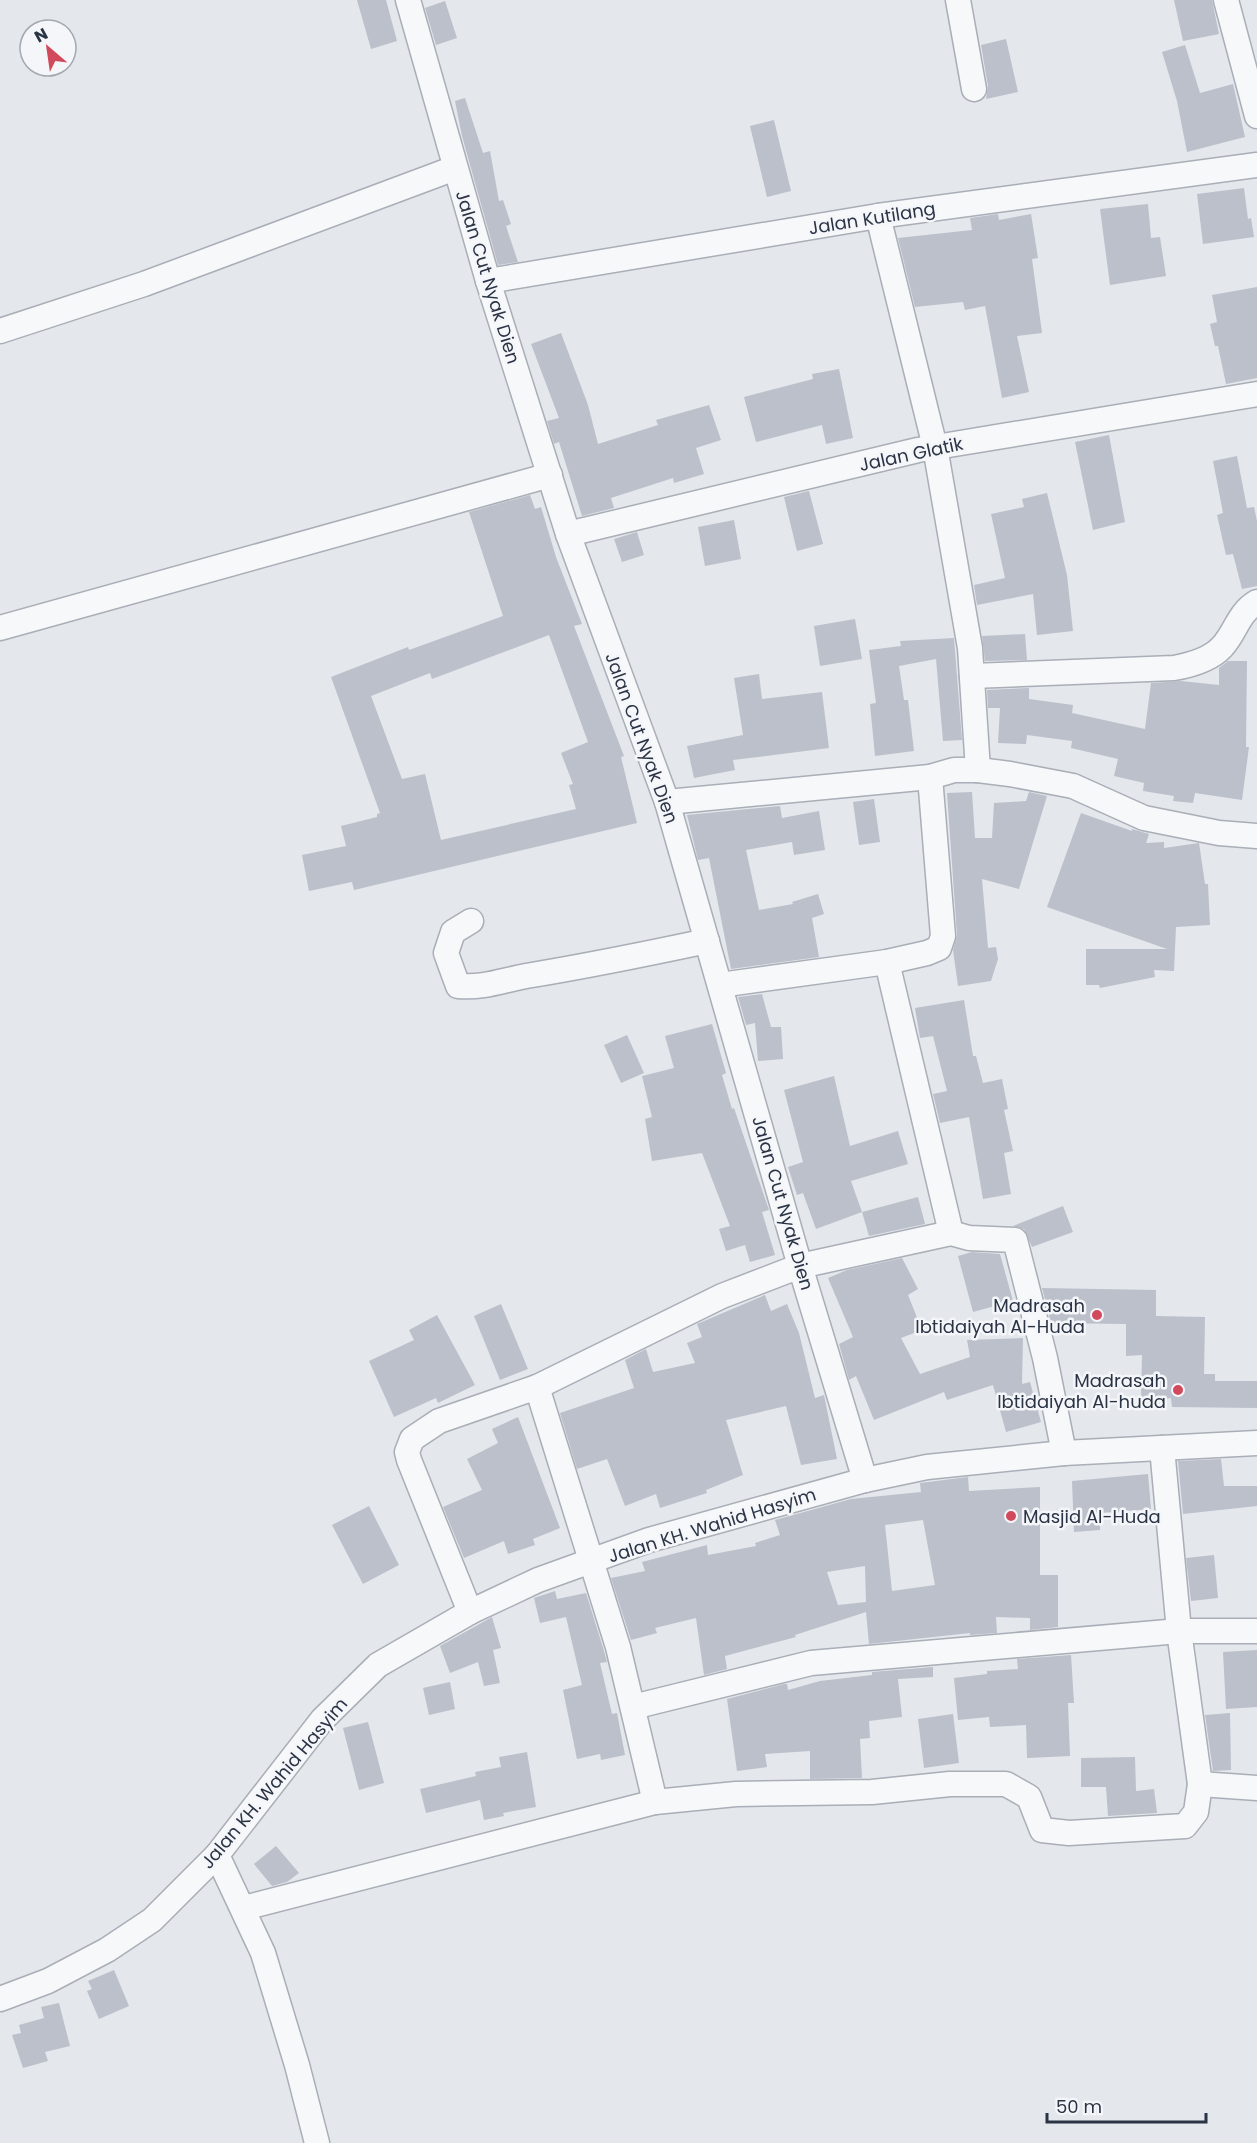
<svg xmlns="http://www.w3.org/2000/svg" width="1257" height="2143" viewBox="0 0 1257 2143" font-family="Poppins,sans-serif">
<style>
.building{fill:#bbc0ca;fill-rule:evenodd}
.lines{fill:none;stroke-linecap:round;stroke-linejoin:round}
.minor-casing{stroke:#a9aeb7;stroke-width:27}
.minor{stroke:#f7f8fa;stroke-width:24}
.poi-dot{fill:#d1495b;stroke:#f4f6f9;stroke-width:2}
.labels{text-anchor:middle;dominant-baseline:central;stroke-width:5;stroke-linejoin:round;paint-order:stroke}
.street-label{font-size:18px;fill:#2b3445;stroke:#f4f6f9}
.poi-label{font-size:18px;fill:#2b3445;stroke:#f4f6f9;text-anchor:end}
</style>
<rect width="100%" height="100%" fill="#e4e7ec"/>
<g class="building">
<polygon points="357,0 386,0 397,41 371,49"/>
<polygon points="1174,0 1212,0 1219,34 1183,41"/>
<polygon points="445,1 457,38 436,45 425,8"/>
<polygon points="1006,39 1018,92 986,99 988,86 981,45"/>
<polygon points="1185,45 1200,93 1233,84 1245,137 1187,152 1177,101 1162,52"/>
<polygon points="465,98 483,153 490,151 499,201 503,200 511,224 506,226 518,262 498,265 462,136 455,101"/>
<polygon points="774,120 791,191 767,197 750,126"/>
<polygon points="1244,188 1248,219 1251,218 1254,237 1203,244 1197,194"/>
<polygon points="1148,204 1151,238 1160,237 1166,276 1110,285 1100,209"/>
<polygon points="998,214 999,220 1031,214 1038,258 1032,259 1042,333 1017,336 1029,392 1002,398 985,306 965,310 963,302 915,307 898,238 972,230 970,218"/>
<polygon points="1257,287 1257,378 1226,384 1218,346 1215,346 1210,324 1217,322 1212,295"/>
<polygon points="561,333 588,405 598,444 658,425 656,420 709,405 721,440 696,448 704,474 674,483 673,478 611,498 614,508 582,516 559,442 554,444 547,421 559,418 531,344"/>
<polygon points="839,369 853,438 826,444 822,425 756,442 744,397 813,379 812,374"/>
<polygon points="1109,435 1125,522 1093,530 1075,442"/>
<polygon points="1237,456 1247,508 1254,507 1257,521 1257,586 1242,589 1233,554 1226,555 1217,515 1223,513 1213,461"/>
<polygon points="809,491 823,544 797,551 784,497"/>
<polygon points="1047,493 1067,575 1073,631 1037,635 1033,594 977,605 974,585 1005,578 991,514 1024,507 1022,499"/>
<path d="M530,495L535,509L541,507L556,557L582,624L574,626L624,756L621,757L637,823L354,890L352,882L309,891L302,855L346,846L341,826L377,817V814L380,813L331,677L408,647L409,650L503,616L469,512ZM549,635L588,742L561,753L573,784L569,785L576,809L441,840L425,774L402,779L371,696L430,673L432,679Z"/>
<polygon points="734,520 741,559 705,566 698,527"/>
<polygon points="637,532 644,555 622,562 614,539"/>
<polygon points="855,619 862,659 820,666 814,626"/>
<polygon points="1025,634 1027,660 985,661 982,636"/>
<polygon points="954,638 962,740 943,741 936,659 899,666 904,700 908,700 914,751 875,756 870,704 876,703 869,650 901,646 900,641"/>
<polygon points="1228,661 1247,661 1246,747 1249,747 1242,800 1195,793 1193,803 1173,801 1174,796 1143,791 1144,783 1114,776 1118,759 1071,748 1072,741 1027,735 1026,744 998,743 1000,708 988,708 987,690 1029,688 1029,699 1073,705 1072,713 1145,729 1151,683 1181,681 1219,685 1219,668"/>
<polygon points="759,674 762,699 822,692 829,748 733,760 735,770 694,778 687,746 743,735 734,678"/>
<polygon points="972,792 975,838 992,838 994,803 1026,801 1029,792 1047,796 1019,889 982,879 988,948 996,947 998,959 991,981 958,986 953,950 957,935 947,793"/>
<polygon points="874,799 880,842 859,845 853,802"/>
<polygon points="780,806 782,818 819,811 825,850 794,855 792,842 746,850 759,910 793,904 792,902 818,894 824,914 812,918 819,957 731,969 709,858 698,860 687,815"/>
<polygon points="1081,813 1132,831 1132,829 1149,834 1146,843 1164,842 1164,848 1199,843 1205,884 1208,884 1210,925 1176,927 1174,971 1154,970 1155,977 1100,988 1099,985 1086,985 1086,949 1167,949 1047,907"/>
<polygon points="762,994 771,1027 781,1027 783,1059 758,1061 755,1023 746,1025 738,997"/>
<polygon points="964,1000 973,1056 976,1056 983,1083 1002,1079 1008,1109 1004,1110 1013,1151 1004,1153 1011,1194 983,1199 969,1117 940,1123 933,1094 947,1091 933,1036 920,1038 915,1008"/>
<polygon points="712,1024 726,1073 722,1075 732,1109 734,1108 769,1210 762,1212 775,1255 750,1262 745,1245 726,1251 719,1229 730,1226 702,1153 652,1161 645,1119 652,1117 642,1076 674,1068 665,1036"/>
<polygon points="627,1035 644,1073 621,1083 604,1045"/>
<polygon points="834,1076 850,1146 898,1131 908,1164 851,1181 862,1212 816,1229 803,1193 797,1195 788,1167 803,1162 784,1090"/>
<polygon points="918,1197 925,1224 869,1236 862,1212"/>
<polygon points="1063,1206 1073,1232 1032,1247 1024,1229 1013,1226"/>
<polygon points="972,1252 1000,1254 1013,1301 973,1312 958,1256"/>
<polygon points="902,1258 918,1289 908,1295 922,1330 901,1338 920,1374 970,1357 967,1340 1023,1338 1022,1384 1030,1382 1041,1422 1006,1432 993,1385 947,1400 944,1392 874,1420 856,1376 849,1380 839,1344 853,1337 828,1278 847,1270"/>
<polygon points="1042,1288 1156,1290 1156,1316 1205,1317 1204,1374 1215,1374 1215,1381 1257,1381 1257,1408 1172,1407 1171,1398 1141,1401 1142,1355 1126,1356 1126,1324 1051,1323"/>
<polygon points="765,1295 771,1311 787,1304 799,1333 815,1398 824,1395 837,1459 801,1465 786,1406 726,1420 743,1475 706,1490 707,1493 660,1508 656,1494 625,1506 607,1459 577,1469 560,1413 634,1388 625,1360 646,1349 653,1372 695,1363 687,1343 702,1337 697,1324"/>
<polygon points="501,1304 528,1369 500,1380 474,1316"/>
<polygon points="437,1315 475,1385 438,1403 436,1398 394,1417 369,1361 414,1340 409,1330"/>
<polygon points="518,1417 560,1528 533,1539 535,1545 508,1554 504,1541 464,1558 443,1507 482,1490 467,1459 498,1443 492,1429"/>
<polygon points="1221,1459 1224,1486 1257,1486 1257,1506 1183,1514 1178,1461"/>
<polygon points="1148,1474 1151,1509 1100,1513 1100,1530 1074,1532 1072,1481"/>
<path d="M968,1477L969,1491L1040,1487V1575H1058V1627L1030,1630V1618L996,1617L997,1633L970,1635V1633L869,1644L866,1612L795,1635L796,1637L725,1656L727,1669L704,1675L696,1618L655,1628L657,1633L631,1640L611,1578L645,1571L642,1562L707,1545L708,1555L756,1546L755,1543L780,1535L775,1520L851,1499L921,1492L920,1483ZM923,1520L935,1585L892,1591L885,1525ZM865,1566L866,1602L838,1605L827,1572Z"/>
<polygon points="369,1506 399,1565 363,1584 332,1525"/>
<polygon points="1214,1555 1218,1598 1191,1601 1186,1558"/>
<polygon points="555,1591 557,1599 586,1593 604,1651 607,1662 600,1663 612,1714 617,1713 625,1755 601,1760 600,1754 577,1759 563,1690 582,1685 566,1617 540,1623 534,1598"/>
<polygon points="492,1617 501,1648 493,1650 500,1683 484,1686 478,1662 450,1673 440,1646"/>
<polygon points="1257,1650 1257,1707 1226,1709 1223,1652"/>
<polygon points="1071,1655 1074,1703 1068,1703 1070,1756 1027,1758 1026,1725 990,1727 989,1717 958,1720 954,1678 987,1674 987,1671 1018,1669 1017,1659"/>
<polygon points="933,1667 933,1677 898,1679 902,1717 869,1721 870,1738 860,1739 862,1778 810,1779 810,1751 765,1754 767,1767 737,1771 727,1699 784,1684 787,1684 788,1690 820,1681 872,1675 872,1672"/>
<polygon points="450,1682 455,1709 429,1715 423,1688"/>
<polygon points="1230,1713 1231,1770 1213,1771 1205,1715"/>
<polygon points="953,1714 959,1763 924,1768 918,1719"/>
<polygon points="368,1722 384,1783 359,1790 343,1728"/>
<polygon points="527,1752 536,1807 503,1813 504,1816 484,1820 480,1800 426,1813 420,1789 476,1776 475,1772 501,1767 499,1757"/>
<polygon points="1135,1757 1136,1791 1154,1789 1157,1813 1108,1816 1106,1787 1081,1787 1081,1758"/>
<polygon points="276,1846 299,1873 287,1882 272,1886 254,1864"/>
<polygon points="114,1970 129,2006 99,2019 87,1991 92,1989 88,1981"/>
<polygon points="59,2003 70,2046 45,2052 48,2061 23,2068 12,2035 21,2033 19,2025 44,2018 41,2007"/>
</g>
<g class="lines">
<defs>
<g id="minor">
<polyline points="408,0 488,281 568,534 667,802 800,1266 865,1480"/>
<polyline points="958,0 974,89"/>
<polyline points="1226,0 1257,116"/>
<polyline points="878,216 935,447 970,648 978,770"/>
<polyline points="488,281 878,216 1257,165"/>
<polyline points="0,331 144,284 455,168"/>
<polyline points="568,534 918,450 1257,394"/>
<polyline points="0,628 550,475"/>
<path d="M972,676L1174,668C1191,665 1210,660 1222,647C1236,632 1238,613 1257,602"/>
<polyline points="667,802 930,777 954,770 978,770 1010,774 1073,786 1144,818 1219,833 1257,836"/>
<path d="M471,921L453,932L446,953L458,986C485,988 500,981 526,976C587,966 646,954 707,941"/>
<polyline points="887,962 951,1233"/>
<polyline points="720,985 887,962 927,953 939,948 943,936 930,777"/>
<polyline points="537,1387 618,1647 655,1802"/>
<polyline points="470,1612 409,1460 407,1452 412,1439 439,1421 537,1387 722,1296 800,1266 951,1233 969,1238 1015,1240 1045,1358 1064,1453"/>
<polyline points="633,1707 811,1663 1179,1631 1257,1631"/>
<polyline points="1200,1784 1257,1788"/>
<polyline points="217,1855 263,1953 297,2065 317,2143"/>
<polyline points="244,1908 655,1802 736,1794 872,1792 950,1784 1006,1784 1029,1797 1042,1830 1069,1833 1185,1826 1196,1812 1200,1784 1179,1631 1162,1448"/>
<polyline points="0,1999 48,1981 107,1950 152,1920 217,1855 322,1720 378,1665 470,1612 538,1580 649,1540 865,1480 927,1467 1064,1453 1257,1443"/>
</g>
</defs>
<use href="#minor" class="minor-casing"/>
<use href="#minor" class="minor"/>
</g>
<g class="poi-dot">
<circle cx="1097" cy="1315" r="6"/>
<circle cx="1178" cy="1390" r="6"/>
<circle cx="1011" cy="1516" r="6"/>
</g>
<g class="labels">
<g class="street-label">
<text transform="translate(872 218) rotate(-9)">Jalan Kutilang</text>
<text transform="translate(488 277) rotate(73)">Jalan Cut Nyak Dien</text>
<text transform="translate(911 454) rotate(-12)">Jalan Glatik</text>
<text transform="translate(642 738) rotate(70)">Jalan Cut Nyak Dien</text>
<text transform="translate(783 1203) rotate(74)">Jalan Cut Nyak Dien</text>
<text transform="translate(712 1525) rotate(-17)">Jalan KH. Wahid Hasyim</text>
<text transform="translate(274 1783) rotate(-50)">Jalan KH. Wahid Hasyim</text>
</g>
<g class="poi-label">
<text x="1085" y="1305">Madrasah<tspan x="1085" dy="21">Ibtidaiyah Al-Huda</tspan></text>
<text x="1166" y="1380">Madrasah<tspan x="1166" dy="21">Ibtidaiyah Al-huda</tspan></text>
<text x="1023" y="1516" text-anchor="start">Masjid Al-Huda</text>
</g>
</g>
<g transform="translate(48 48) rotate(331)"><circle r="28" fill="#f4f6f9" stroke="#a4a8b1" stroke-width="1.5"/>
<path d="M0-4.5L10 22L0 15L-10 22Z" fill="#d1495b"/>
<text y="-9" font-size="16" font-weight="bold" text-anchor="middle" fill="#2b3445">N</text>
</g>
<path d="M1047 2113v9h159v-9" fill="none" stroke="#2b3445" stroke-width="3"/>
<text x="1056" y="2113" font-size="18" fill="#2b3445" stroke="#f4f6f9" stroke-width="4.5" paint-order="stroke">50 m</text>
</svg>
